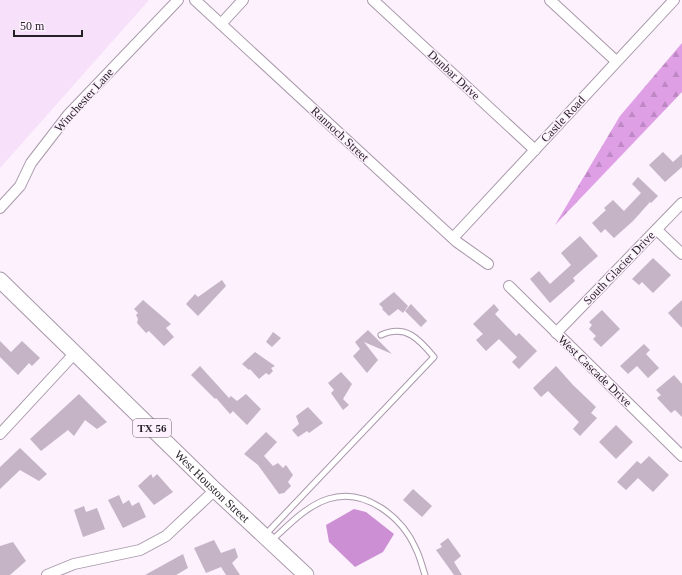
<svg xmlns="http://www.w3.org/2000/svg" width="682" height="575" viewBox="0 0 682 575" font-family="'Times New Roman',serif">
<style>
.built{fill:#f7e0fa}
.forest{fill:url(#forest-firs)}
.water{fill:#cd8fd4}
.building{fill:#c5b3c6}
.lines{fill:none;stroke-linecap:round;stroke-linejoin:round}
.service-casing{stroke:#a999ab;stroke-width:7}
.minor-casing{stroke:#a999ab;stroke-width:12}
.primary-casing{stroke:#a999ab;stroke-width:17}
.service{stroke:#fff;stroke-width:5}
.minor{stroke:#fff;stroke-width:10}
.primary{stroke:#fff;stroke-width:15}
.labels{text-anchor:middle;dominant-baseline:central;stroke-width:3;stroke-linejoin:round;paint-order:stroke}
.shield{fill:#fcf1fd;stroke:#665e66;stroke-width:1}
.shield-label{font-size:11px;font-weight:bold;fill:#251f26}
.street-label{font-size:12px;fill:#251f26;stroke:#fcf1fd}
</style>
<defs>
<pattern id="forest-firs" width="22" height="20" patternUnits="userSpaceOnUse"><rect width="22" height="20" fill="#de9fe5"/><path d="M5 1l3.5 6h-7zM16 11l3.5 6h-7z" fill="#be88c4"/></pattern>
</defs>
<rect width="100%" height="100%" fill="#fcf1fd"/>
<polygon class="built" points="0,0 149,0 0,168"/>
<polygon class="forest" points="682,43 682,92 555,225 620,116"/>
<polygon class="water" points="354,509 366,512 394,534 383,552 355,567 329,542 326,525"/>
<g class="building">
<polygon points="663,152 673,162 682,154 682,167 665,182 649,165"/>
<polygon points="638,177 658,196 651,203 650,202 633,221 614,238 605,229 601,233 592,223 606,210 604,208 613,200 624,211 641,193 632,184"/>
<polygon points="580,236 598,256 573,278 575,281 550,303 530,279 539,271 550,284 571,265 561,253"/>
<polygon points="653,258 671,275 653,293 642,282 639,285 632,279"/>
<polygon points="222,280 226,286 198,316 186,304 195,294 198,297"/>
<polygon points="394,292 408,306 403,313 398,309 389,316 382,309 383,308 379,304"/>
<polygon points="143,300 171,324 166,328 174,337 164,346 149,331 146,333 137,323 138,319 136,315 138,313 134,309"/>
<polygon points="682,300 682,328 668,313"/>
<polygon points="411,304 427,321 421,327 405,311"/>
<polygon points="494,304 499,310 495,314 516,336 519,333 537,351 519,369 512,362 517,357 499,339 486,351 476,340 483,334 473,324"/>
<polygon points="602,310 620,329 601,347 593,339 596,336 589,329 592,325 589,322"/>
<polygon points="368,330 392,354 364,342 378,360 367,373 353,356 360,349 355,342"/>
<polygon points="273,332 281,338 272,347 266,342"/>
<polygon points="0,341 11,352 22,341 40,358 32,366 29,363 18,375 0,357"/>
<polygon points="644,344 650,350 646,354 659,368 648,378 637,366 628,374 620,366"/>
<polygon points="255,352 275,366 271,368 273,371 269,375 266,373 259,379 250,369 249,370 242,364"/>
<polygon points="200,366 229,398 231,396 237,401 246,394 261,409 247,425 233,411 230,414 216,398 215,399 191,375"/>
<polygon points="556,366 573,385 596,407 591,413 597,418 580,436 573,429 579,422 548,391 541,397 533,388"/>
<polygon points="341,372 352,384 343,399 349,405 343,410 331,393 334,390 328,383"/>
<polygon points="674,375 682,384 682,417 675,410 671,413 657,398 661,395 656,390"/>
<polygon points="79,394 107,422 97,429 85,420 74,436 68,430 41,451 30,439"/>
<polygon points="308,407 323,423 309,433 307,431 298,437 292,430 299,424 296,416"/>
<polygon points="616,425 633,442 616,459 599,442"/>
<polygon points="266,432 277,442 264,456 273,466 278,463 283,468 286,465 293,475 288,482 291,486 284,493 279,494 258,465 244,454"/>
<polygon points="20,448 47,474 39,481 20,470 0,489 0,467"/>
<polygon points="649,456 669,475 653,492 638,478 626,490 617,482 637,461 641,464"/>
<polygon points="151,474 153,478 157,474 173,492 154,505 138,486"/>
<polygon points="413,489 432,506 422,517 403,500"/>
<polygon points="119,495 123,504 129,500 132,506 139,502 146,517 123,528 108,500"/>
<polygon points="84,506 86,512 97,508 105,529 83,537 74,510"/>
<polygon points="448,538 461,556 454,562 462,575 454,575 436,550 442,547 440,544"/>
<polygon points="214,540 221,553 235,548 238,557 232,563 240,575 226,575 221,567 206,573 194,548"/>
<polygon points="13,542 26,561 10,575 0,575 0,546"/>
<polygon points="183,554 188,568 176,575 145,575"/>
</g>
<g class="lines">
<defs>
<g id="service">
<path d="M265,535L434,357C419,339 406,324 381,335"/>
<path d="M271,541C288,526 306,506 328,499C365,487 402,517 416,549C420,557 422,566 425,575"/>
</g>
<g id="minor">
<polyline points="195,0 457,242 488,264"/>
<polyline points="373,0 535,150"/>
<polyline points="550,0 616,61"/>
<polyline points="221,24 243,0"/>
<polyline points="0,208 20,186 31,163 68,115 178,0"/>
<polyline points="657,230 682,254"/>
<polyline points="453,238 674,0"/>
<polyline points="509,286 682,456"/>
<polyline points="556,333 682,203"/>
<polyline points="0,434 75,353"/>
<polyline points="47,575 74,564 140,550 166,536 215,490"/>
</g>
<g id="primary">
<path id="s1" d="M0,280L215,490L306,575"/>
</g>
</defs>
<use href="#service" class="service-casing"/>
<use href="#minor" class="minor-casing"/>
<use href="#primary" class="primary-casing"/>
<use href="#service" class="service"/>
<use href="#minor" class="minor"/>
<use href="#primary" class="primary"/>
</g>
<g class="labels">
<rect class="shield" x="133" y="419" width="38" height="18" rx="3"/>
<g class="shield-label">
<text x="152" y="428">TX 56</text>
</g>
<g class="street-label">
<text transform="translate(454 75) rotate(43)">Dunbar Drive</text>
<text transform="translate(84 100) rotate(-48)">Winchester Lane</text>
<text transform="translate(563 119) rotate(-47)">Castle Road</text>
<text transform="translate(340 134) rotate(43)">Rannoch Street</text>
<text transform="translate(619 268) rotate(-46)">South Glacier Drive</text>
<text transform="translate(595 371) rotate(44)">West Cascade Drive</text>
<text stroke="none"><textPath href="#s1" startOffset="296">West Houston Street</textPath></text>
</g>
</g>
<path d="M14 30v6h68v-6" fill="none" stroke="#251f26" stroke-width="2"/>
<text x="20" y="30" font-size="12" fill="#251f26" stroke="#fcf1fd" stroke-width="3" paint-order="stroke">50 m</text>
</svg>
